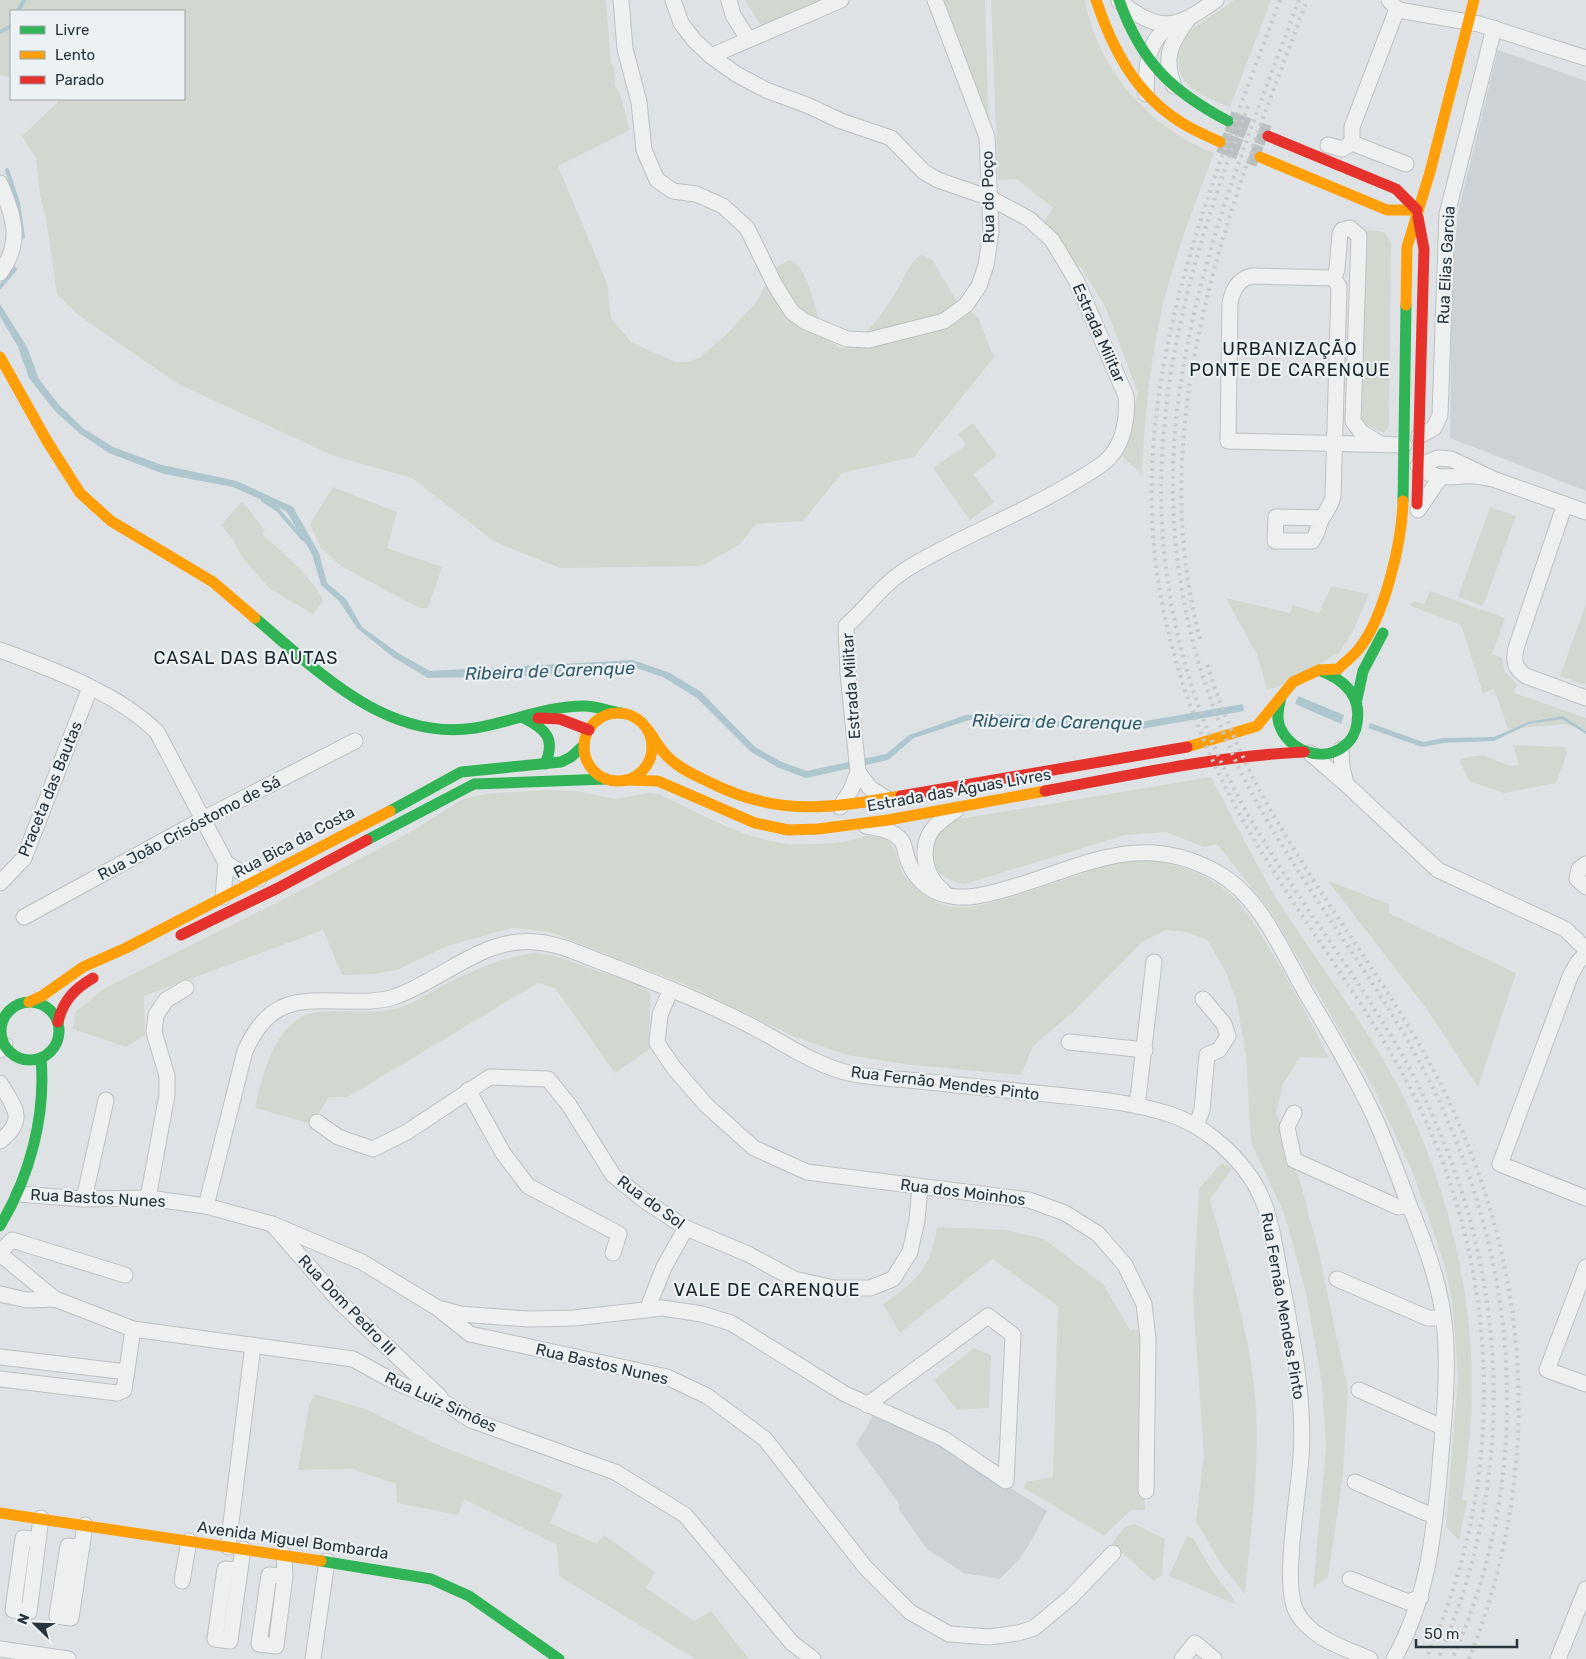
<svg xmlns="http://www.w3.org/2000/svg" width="1586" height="1659" viewBox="0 0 1586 1659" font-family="Rubik,sans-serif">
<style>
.built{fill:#cdd2d7}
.green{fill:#d2d8cf}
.water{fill:#aec6ce}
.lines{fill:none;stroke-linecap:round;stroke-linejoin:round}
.stream{stroke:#aec6ce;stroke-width:4}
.secondary-tunnel{stroke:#babfc2;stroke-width:21;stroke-dasharray:21 11;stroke-linecap:butt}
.street-casing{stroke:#bdc0c2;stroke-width:17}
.street{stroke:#eef0f0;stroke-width:15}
.fast{stroke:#30b455;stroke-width:11}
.slow{stroke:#ff9f0a;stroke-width:11}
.jam{stroke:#e5322d;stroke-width:11}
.rail{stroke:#c7cacb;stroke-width:4;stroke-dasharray:2.5 5;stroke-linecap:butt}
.labels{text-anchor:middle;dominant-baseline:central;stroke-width:4.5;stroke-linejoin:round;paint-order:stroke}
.street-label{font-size:16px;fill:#27343b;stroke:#ecf1f3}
.neighbourhood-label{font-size:18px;letter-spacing:1px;fill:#1a252b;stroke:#ecf1f3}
.water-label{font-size:18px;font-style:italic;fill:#345d6c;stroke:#ecf1f3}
</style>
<rect width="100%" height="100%" fill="#dfe2e4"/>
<g class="built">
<polygon points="1498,50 1586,81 1586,491 1450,438 1452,274 1458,212"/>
<polygon points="873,1416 939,1443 1047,1511 1030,1543 1019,1560 999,1579 964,1573 928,1550 899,1510 899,1504 856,1444"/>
</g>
<g class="green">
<path d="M0,0H606L611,63L614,66L615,86L620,94L630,130L558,166L607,283L611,318L631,342L675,362H687L699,358L725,336L758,300L773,269L789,260C811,267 815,318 826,337C830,342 836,345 842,349C866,338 884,312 897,290C905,278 908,263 921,255L932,259L957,302L978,317L991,351L995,356L914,457L842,473L803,521L756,524L740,544L702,566L560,568L495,542L412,478L334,456L178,384L77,314L57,294L46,218L40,196L36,158L22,136L58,102L56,99H184V11H11V77L0,76Z"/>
<polygon points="745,0 825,0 762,27"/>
<polygon points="940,0 985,0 989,132"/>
<path d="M991,0H1085C1097,69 1150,128 1214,153C1191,214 1167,275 1156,339C1148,384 1144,429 1142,475L1117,451L1131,425L1138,393L1105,306L1080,266H1073L1043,222L1053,208L1017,179L998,180Z"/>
<path d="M1234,0H1271L1230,107C1208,98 1177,88 1178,59C1178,50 1181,41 1187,34C1200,21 1220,12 1234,0Z"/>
<polygon points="1369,230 1384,232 1391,243 1389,427 1384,433 1360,422 1364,233"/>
<polygon points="973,423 997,456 973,474 994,502 970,520 933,468 966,445 958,434"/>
<polygon points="333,487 397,512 387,548 442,567 428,608 419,608 341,566 321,548 310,524"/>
<path d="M242,501L265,530L262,534C275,546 322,586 323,602L313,614L270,589L242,557L232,538L221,525Z"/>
<polygon points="1490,507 1516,516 1483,606 1458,597"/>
<polygon points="1331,586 1369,594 1353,631 1339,653 1278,687 1267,689 1257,655 1226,598 1290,613 1293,605 1319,613"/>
<polygon points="1430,591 1505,618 1492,654 1502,658 1505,672 1517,684 1514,693 1586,718 1586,730 1566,724 1508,729 1494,689 1483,693 1461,625 1411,606 1413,601 1424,604"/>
<polygon points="1586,604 1586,681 1585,685 1560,676"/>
<polygon points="1513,745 1565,747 1567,754 1556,783 1504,793 1469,781 1460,762 1462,758 1482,755 1510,766 1519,765"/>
<path d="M1211,777C1236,823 1259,872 1287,915C1328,978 1376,1038 1408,1106C1455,1208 1479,1320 1470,1433C1468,1455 1465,1478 1462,1500L1467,1501L1459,1540L1446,1527L1458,1377L1453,1309L1447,1273L1432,1228L1413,1173L1374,1089L1271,912L1217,844L1204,847L1166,832L1125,835L965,884C944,882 922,863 933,840C937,831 947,826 954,820Z"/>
<path d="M544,790L578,791L615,799L648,793L659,794C699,813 754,845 798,844C813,844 829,844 843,842C855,840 873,831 884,837C896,843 897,862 903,873C911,888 936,905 953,907C978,911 1035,889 1061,881C1084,873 1108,863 1132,861C1168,859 1204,871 1231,895C1245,907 1254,923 1263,938C1288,977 1308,1017 1329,1058L1300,1057L1283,1084L1276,1112L1300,1182L1318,1249L1348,1390L1343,1475L1328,1577L1313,1588L1326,1447L1322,1384L1306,1293L1285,1216L1251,1142L1246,1056L1237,1003L1225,970L1207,940L1187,932L1166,930L1142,942L1073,1012L1033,1046L1021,1075L912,1065L847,1055L795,1037L696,989L550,932L512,928L447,946L397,970L373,974L342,975L323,930L144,996L145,1035L126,1047L73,1029L75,1012L105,988L298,892L412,831L463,799L485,794Z"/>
<polygon points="1328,881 1389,904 1389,913 1516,973 1478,1087 1426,1008"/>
<path d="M534,953L551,955L643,986L650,993C652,1013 646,1028 652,1047L615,1073L555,988L538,983L348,1097H329L312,1124L255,1108C261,1076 277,1016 317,1012C346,1009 377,1016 404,1006C416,1002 427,994 438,988C470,972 498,958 534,953Z"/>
<path d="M1222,1163L1232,1169L1210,1199C1226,1260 1247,1322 1254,1385C1262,1455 1251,1525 1245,1594L1221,1564L1196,1521L1204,1455L1193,1299L1199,1188Z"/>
<path d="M937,1227L1006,1230L1044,1239L1103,1284L1130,1330H1139L1142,1367L1145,1510H1131L1104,1536L1024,1488L1026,1482L1053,1477L1058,1306L992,1259L900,1333L883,1305C918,1277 929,1273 937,1227Z"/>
<polygon points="974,1348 991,1355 989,1408 957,1410 934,1380"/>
<polygon points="315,1394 368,1410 441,1446 563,1494 550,1523 597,1544 604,1535 655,1572 646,1588 694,1621 711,1611 749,1659 695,1659 559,1576 557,1545 464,1499 458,1515 397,1503 396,1484 352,1469 298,1470 309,1405"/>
<polygon points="1135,1524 1165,1539 1162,1575 1154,1581 1112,1544 1125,1527"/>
<polygon points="1187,1536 1193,1538 1212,1571 1233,1598 1235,1604 1169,1576"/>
</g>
<g class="water">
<polygon points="0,304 27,347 39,379 59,405 83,428 113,447 162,465 237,481 293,507 319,553 327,583 346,599 362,627 398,653 430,671 633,660 670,673 701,692 755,747 782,762 807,771 886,754 909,735 966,715 1021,714 1042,720 1134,723 1243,704 1244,711 1135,730 1041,726 1020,719 969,720 914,738 888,760 806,778 779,768 751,752 697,698 663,677 633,667 524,676 428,678 393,657 357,628 339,601 321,585 312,554 286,511 233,487 164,474 109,453 79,433 54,410 29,378 18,347 0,316"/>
<polygon points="1298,696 1344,715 1341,724 1295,704"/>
<polygon points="1563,716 1586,731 1586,734 1562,719 1529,724 1494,741 1444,743 1422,747 1368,728 1370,723 1423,742 1444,738 1494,737 1528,722"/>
</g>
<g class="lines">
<g class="stream">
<polyline points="18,11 24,0"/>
<polyline points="0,32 11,26"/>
<polyline points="7,170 18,203 23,237"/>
<polyline points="0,287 15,269"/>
<polyline points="263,500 278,510 303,539"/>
</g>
<g class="secondary-tunnel">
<polyline points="1228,121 1268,136"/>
<polyline points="1220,142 1260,157"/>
</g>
<defs>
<g id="street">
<polyline points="621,0 625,49 639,102 644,150 657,180 673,191 696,194 723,206 747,228 775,285 792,312 804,321 847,339 869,340 944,321 966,305 979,286 986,265 991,232 987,137 935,0"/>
<path d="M673,0L681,23L694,40L711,56L736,74L766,90L809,106L841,121L891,138L924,172L938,180L990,198L1029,219L1052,240L1076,280L1126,396C1128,417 1124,441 1110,457C1100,468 1085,475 1072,483C1020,515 958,537 907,569C882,584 867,608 846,626L848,674L858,772L851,790L840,807"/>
<polyline points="729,0 733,15 748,39"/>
<polyline points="1389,0 1397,9 1404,11 1479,24 1586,58"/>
<path d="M1119,1C1160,33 1175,30 1216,0"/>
<polyline points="711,56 841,0"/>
<path d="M1174,86C1163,57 1170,44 1188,19"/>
<path d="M1146,94C1147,64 1145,44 1171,24"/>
<polyline points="1352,143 1352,127 1397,9"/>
<polyline points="1328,145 1342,149 1352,143 1406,164"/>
<path d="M0,183C14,217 23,242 0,273"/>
<path d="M1334,278L1252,276C1238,279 1233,289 1230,303L1228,441L1404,445"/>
<polyline points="1334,278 1337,269 1340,234 1342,230 1350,228 1359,236 1353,421 1361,432 1379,443"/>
<polyline points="1419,436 1434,428 1440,415 1447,214 1494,28"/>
<path d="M1493,479C1483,477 1473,475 1464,476C1443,477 1436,480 1418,466L1438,458L1451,459L1493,479L1586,512"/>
<path d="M1565,504L1516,648C1513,661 1515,669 1526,676L1586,698"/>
<polyline points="1418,510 1440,478"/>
<path d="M1322,518L1276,517L1275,541H1312C1318,534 1318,525 1322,518C1327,510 1331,506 1333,496L1339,287L1334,278"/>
<path d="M0,650C51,669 118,693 157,732L226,863L245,875L259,879"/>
<polyline points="1341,749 1342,767 1346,784"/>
<polyline points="1310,753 1346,784 1438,870 1565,929 1586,949"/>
<polyline points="858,772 870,788 887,799"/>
<path d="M866,826C878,828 893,830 901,840C905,845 905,852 907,858C915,882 933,895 958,897C976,898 996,892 1013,887C1087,865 1143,830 1218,873C1261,897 1282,952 1306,993C1330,1033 1353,1072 1373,1114C1387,1144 1398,1176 1410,1207C1425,1244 1439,1281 1444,1321C1450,1374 1443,1426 1439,1478C1433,1542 1426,1602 1394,1659"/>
<polyline points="1586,864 1579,869 1577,879 1586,887"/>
<polyline points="0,883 24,858 90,688"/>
<path d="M943,891C925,877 919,850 932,830C938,822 947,816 956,810"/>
<polyline points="223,897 226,863"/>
<polyline points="24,917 203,819 355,741"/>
<polyline points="1586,954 1578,962 1571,974 1500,1164 1586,1198"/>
<polyline points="671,989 660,1015 657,1043 674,1068 706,1105 754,1148 807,1172 1029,1200 1065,1213 1098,1234 1125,1265 1144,1304 1148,1339 1146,1491"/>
<polyline points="1069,1042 1145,1050"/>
<polyline points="0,1050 5,1045"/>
<path d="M0,1083C15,1108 27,1120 0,1141"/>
<polyline points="468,1090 503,1153 528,1186 619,1234 613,1253"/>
<polyline points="1137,1106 1154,962"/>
<polyline points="1294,1113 1287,1127 1294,1160 1398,1207 1409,1205"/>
<polyline points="317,1122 338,1137 373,1149 407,1132 490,1077 548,1079 569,1105 613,1175 645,1201 686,1228 748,1254 794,1279 834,1288 870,1288 893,1279 910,1252 917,1220 920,1187"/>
<polyline points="1196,1126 1202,1110 1207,1055 1219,1050 1228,1036 1224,1024 1203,999"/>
<polyline points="19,1194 84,1199 148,1198 206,1206 272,1224 362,1262 436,1307 470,1334 667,1377 707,1396 765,1439 865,1567 910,1612 949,1634 990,1637 1018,1633 1034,1628 1070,1598 1113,1553"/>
<polyline points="148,1198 167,1095 167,1076 154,1032 156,1015 166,1000 186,988"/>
<polyline points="84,1199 106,1100"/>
<path d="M206,1206L245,1051C253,1034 263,1017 281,1008C311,993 359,1008 394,997C442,981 483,936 537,942C561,944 584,956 607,964C658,984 708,1003 757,1029C787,1045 818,1067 853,1074C871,1078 891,1078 909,1080C958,1085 1007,1090 1056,1095C1094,1099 1132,1102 1169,1114C1201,1124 1232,1150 1251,1178C1271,1207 1274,1245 1281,1279C1292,1337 1305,1397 1301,1457C1299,1492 1282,1583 1296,1611C1310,1638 1344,1648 1370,1659"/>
<polyline points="273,1225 341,1303 440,1397"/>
<polyline points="0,1252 12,1240 125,1275"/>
<polyline points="0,1254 55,1299 133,1329 353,1359 391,1380 447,1404 471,1420 615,1472 685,1515 792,1643 813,1659"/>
<polyline points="1586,1267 1547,1370 1586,1384"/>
<polyline points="1337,1279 1428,1318 1443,1318"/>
<polyline points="0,1294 27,1300 55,1299"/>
<polyline points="442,1309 460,1314 528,1319 574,1318 662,1308 702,1314 731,1323 845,1394 944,1439 1006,1481 1013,1335 988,1316 867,1405"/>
<polyline points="647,1310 664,1267 686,1228"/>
<polyline points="0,1357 127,1372"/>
<polyline points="0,1379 117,1393 124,1390 133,1329"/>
<polyline points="1359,1390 1442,1427"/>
<polyline points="1355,1482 1426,1513 1435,1515"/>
<polyline points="38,1540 23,1538 13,1610 29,1612 41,1518"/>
<polyline points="228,1547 253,1345"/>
<polyline points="82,1548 68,1546 57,1616 71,1618 85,1525"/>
<polyline points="284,1555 285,1576 276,1646 259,1644 269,1575 285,1576"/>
<polyline points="240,1570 225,1569 215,1639 230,1641 243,1549"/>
<polyline points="1350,1579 1408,1602 1421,1597"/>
<polyline points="182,1581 189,1541"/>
<polyline points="0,1649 68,1659"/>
<polyline points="313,1659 327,1561"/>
<polyline points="1182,1659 1195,1643 1214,1659"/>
<polyline points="1558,1659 1586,1589"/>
</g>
</defs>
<use href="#street" class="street-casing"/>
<use href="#street" class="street"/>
<g class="fast">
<path d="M1119,0C1141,62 1171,91 1228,121"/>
<polyline points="1403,501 1406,305"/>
<path d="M255,618C317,670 386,742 475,728C512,722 546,706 584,706C596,706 609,711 621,713"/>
<path d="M1281,697C1279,706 1276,715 1279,724C1287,750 1322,764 1344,746C1351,741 1356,732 1357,723C1362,695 1343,679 1319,670"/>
<polyline points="1357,699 1363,671 1383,633"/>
<path d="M524,718C546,729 556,739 545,764"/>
<polyline points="390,811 461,772 561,762 571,757 584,745"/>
<polyline points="367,840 474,784 606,779"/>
<circle cx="30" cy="1031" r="29"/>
<path d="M0,1226C30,1176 46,1116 41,1058"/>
<polyline points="321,1561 431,1579 469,1596 559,1659"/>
</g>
<g class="slow">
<path d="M1096,0C1112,48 1135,93 1179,121C1192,130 1206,135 1220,142"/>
<polyline points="1260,157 1387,210 1417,210"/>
<polyline points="1406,305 1407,247 1430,172 1474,0"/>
<polyline points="0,357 47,441 80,493 111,521 213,582 255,618"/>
<circle cx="618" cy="747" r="34"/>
<path d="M648,730C655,739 660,750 669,758C680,769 697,776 711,783C779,817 830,808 901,796"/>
<path d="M1187,747L1257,726L1293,682L1319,670L1338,669C1344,663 1352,657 1358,650C1384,619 1402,542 1403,501"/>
<polyline points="626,780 658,781 755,823 788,830 818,829 888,820 1045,791"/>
<polyline points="29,1002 42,996 83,967 126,948 390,811"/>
<polyline points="0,1513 321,1561"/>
</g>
<g class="jam">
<polyline points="1268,136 1396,189 1417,210"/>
<polyline points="1417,504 1424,249 1418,217"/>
<polyline points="538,718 560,719 589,730"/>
<path d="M1045,791C1131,775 1217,756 1304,752"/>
<polyline points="901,796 1187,747"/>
<polyline points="181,935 278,888 367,840"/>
<path d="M58,1022C63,1001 74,989 93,978"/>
</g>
<g class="rail">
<path d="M1280,0C1215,176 1137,356 1154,548C1164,647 1199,745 1249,831C1294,908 1348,979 1392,1055C1500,1239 1515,1465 1426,1659"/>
<path d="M1299,0C1234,174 1156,357 1176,548C1185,633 1211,716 1251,792C1296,875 1354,950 1402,1031C1515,1220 1545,1454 1452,1659"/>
<path d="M1248,106C1183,276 1135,449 1177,631C1190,690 1212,748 1241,802C1286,884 1345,958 1393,1039C1506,1230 1528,1454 1438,1659"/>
<path d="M1200,639C1142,418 1231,204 1307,0"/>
<path d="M1207,665C1225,719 1246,769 1275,818C1317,890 1366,956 1409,1027C1527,1221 1554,1446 1469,1659"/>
</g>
</g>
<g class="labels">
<g class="street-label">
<text transform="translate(988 197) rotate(-91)">Rua do Poço</text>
<text transform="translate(1446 265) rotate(-87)">Rua Elias Garcia</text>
<text transform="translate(1099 333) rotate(66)">Estrada Militar</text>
<text transform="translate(851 686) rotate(-94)">Estrada Militar</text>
<text transform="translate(50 789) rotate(-68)">Praceta das Bautas</text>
<text transform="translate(959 790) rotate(-10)">Estrada das Águas Livres</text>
<text transform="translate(189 828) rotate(-28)">Rua João Crisóstomo de Sá</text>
<text transform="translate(294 842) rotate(-28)">Rua Bica da Costa</text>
<text transform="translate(945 1083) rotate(7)">Rua Fernão Mendes Pinto</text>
<text transform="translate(963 1192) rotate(7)">Rua dos Moinhos</text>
<text transform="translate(98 1198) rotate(3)">Rua Bastos Nunes</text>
<text transform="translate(651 1202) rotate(36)">Rua do Sol</text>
<text transform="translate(347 1305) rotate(46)">Rua Dom Pedro III</text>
<text transform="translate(1283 1306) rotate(80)">Rua Fernão Mendes Pinto</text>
<text transform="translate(602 1364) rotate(13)">Rua Bastos Nunes</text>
<text transform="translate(441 1402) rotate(25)">Rua Luiz Simões</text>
<text transform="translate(293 1540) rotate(8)">Avenida Miguel Bombarda</text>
</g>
<g class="neighbourhood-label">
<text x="1290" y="349">URBANIZAÇÃO<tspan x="1290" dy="21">PONTE DE CARENQUE</tspan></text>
<text x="246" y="658">CASAL DAS BAUTAS</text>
<text x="767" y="1290">VALE DE CARENQUE</text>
</g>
<g class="water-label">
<text transform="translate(550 671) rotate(-2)">Ribeira de Carenque</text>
<text transform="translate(1057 722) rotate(1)">Ribeira de Carenque</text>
</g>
</g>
<rect x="10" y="10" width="175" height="90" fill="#ecf1f3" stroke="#9da5a9"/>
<rect x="20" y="26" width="25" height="8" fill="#30b455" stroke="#9da5a9"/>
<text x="55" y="35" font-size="15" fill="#27343b">Livre</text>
<rect x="20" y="51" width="25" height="8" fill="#ff9f0a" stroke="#9da5a9"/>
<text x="55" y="60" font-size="15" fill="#27343b">Lento</text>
<rect x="20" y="76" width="25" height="8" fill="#e5322d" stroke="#9da5a9"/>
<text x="55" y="85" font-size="15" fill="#27343b">Parado</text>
<g transform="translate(35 1624) rotate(293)" stroke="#ecf1f3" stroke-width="4" paint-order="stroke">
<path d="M0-4L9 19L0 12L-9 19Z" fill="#27343b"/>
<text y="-8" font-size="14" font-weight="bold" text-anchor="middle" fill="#27343b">N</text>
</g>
<path d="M1416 1639v8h101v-8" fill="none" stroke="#27343b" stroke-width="2.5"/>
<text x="1424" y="1639" font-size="15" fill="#27343b" stroke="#ecf1f3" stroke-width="4" paint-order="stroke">50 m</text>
</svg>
